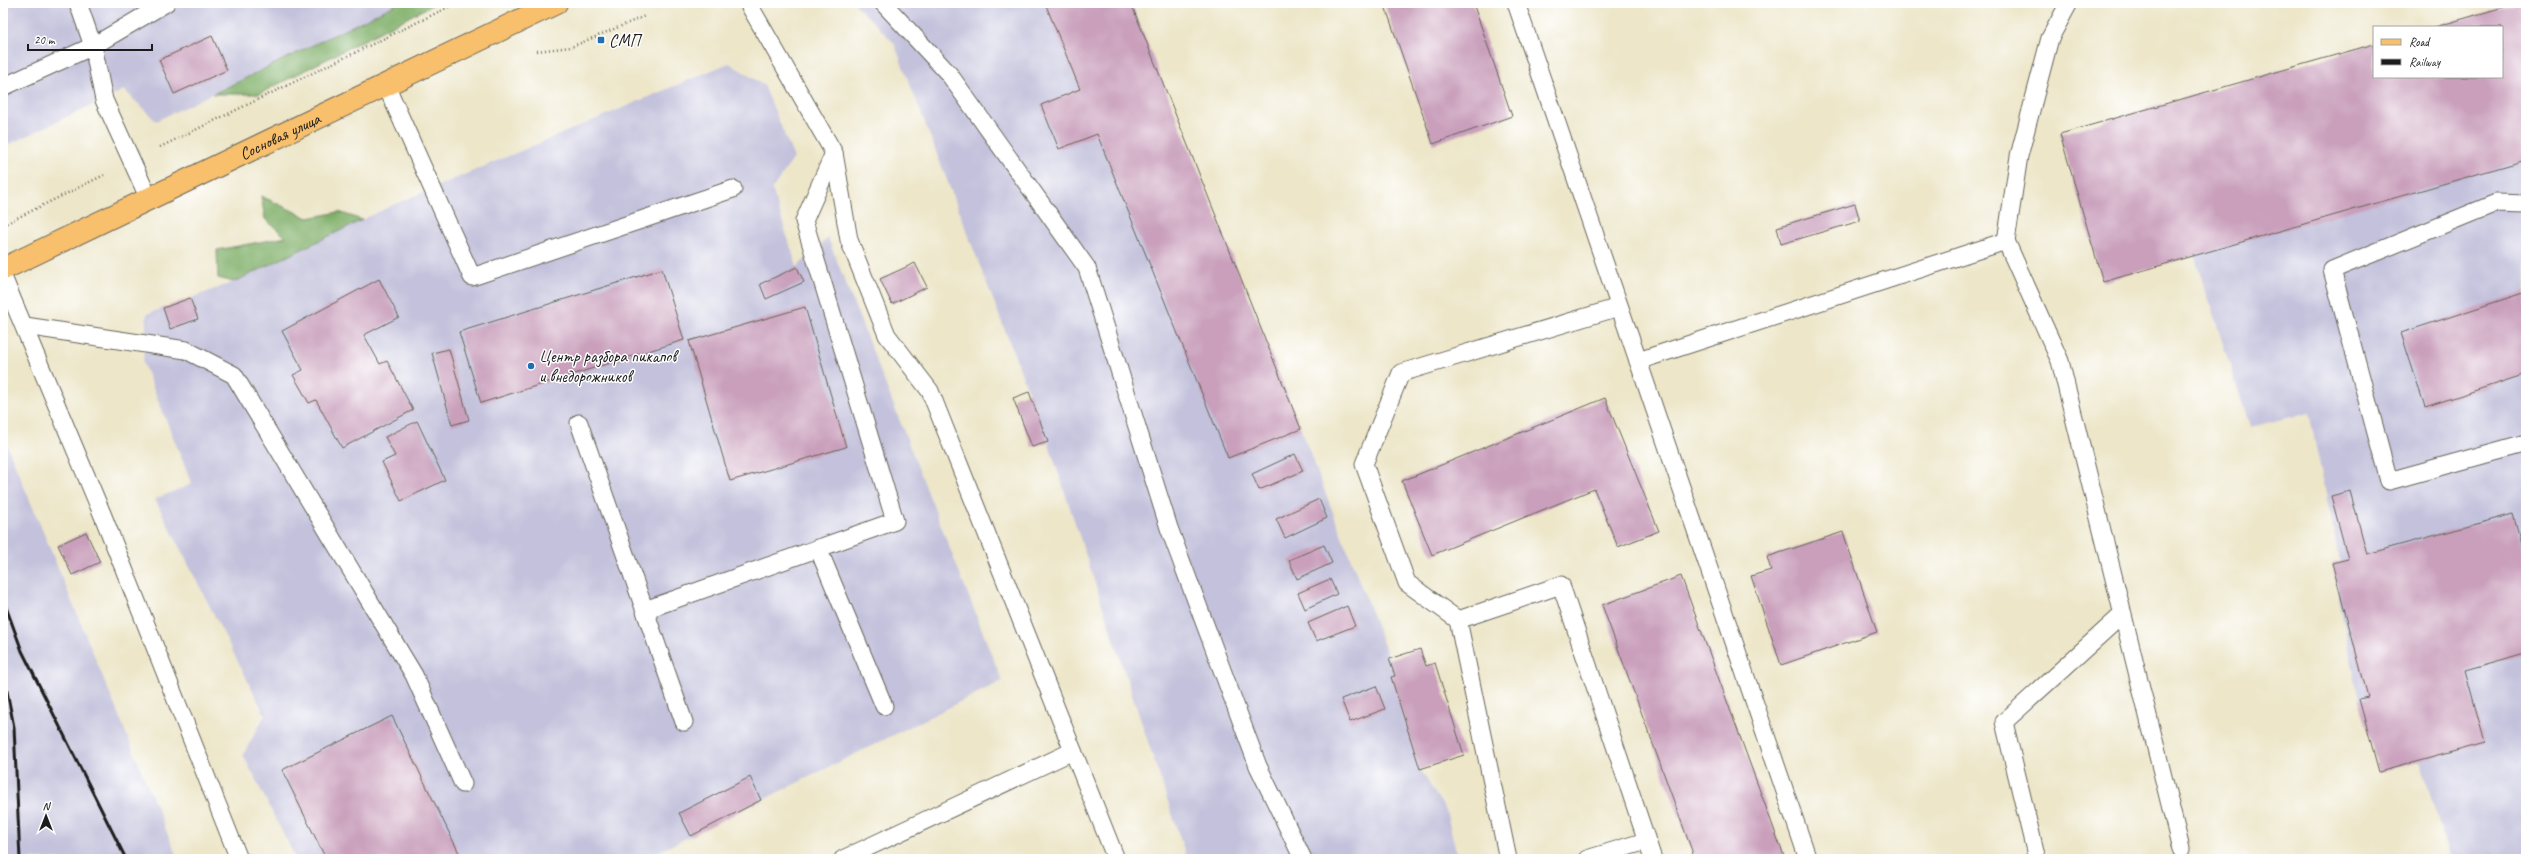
<svg xmlns="http://www.w3.org/2000/svg" width="2529" height="862" viewBox="0 0 2529 862" font-family="Caveat,sans-serif">
<style>
.industrial{fill:#c3c1db}
.forest{fill:#81b06a;stroke:#4e6643}
.building{fill:#c99fbb}
.lines{fill:none;stroke-linecap:round;stroke-linejoin:round}
.lane-casing{stroke:#656359;stroke-width:19}
.primary-casing{stroke:#656359;stroke-width:24}
.path{stroke:#656359;stroke-width:2.5;stroke-dasharray:1 3;stroke-linecap:butt}
.lane{stroke:#fff;stroke-width:17}
.primary{stroke:#f8bf6c;stroke-width:22}
.rail{stroke:#1c1c1c;stroke-width:3}
.poi-dot{fill:#1f6fb2;stroke:#fff;stroke-width:1.5}
.labels{text-anchor:middle;dominant-baseline:central;stroke-width:3;stroke-linejoin:round;paint-order:stroke}
.poi-label{font-size:17px;fill:#1c1c1c;stroke:#fff;text-anchor:start}
.street-label{font-size:17px;fill:#1c1c1c;stroke:#fff}
</style>
<rect width="100%" height="100%" fill="#fff"/>
<filter id="ink" filterUnits="userSpaceOnUse"><feTurbulence type="fractalNoise" baseFrequency=".025" numOctaves="2"/><feDisplacementMap in="SourceGraphic" scale="8" xChannelSelector="R" yChannelSelector="G"/><feConvolveMatrix kernelMatrix="1 2 1 2 8 2 1 2 1" color-interpolation-filters="sRGB"/></filter>
<filter id="wash" filterUnits="userSpaceOnUse"><feTurbulence type="fractalNoise" baseFrequency=".012" numOctaves="4" result="noise"/><feDisplacementMap in="SourceGraphic" scale="16" xChannelSelector="R" yChannelSelector="G"/><feGaussianBlur stdDeviation="0.9" result="paint"/><feColorMatrix in="noise" values="0 0 0 0 0 0 0 0 0 0 0 0 0 0 0 0 0 1.4 0 .05"/><feComposite in="paint" operator="in"/></filter>
<g filter="url(#wash)">
<rect width="100%" height="100%" fill="#ede6c9"/>
<g class="industrial">
<polygon points="3,3 399,3 156,121 124,90 3,147"/>
<polygon points="854,3 1131,3 1301,429 1389,659 1395,676 1391,678 1420,769 1446,811 1458,859 1187,859 1048,442 894,43"/>
<polygon points="2517,3 2526,3 2526,859 2450,859 2420,761 2379,772 2359,699 2332,563 2340,561 2309,413 2250,427 2194,255 2103,282 2060,134 2374,44 2374,77 2502,77 2502,27 2434,27"/>
<polygon points="729,63 764,85 794,158 772,189 797,267 828,238 1002,681 644,859 296,859 243,755 265,715 155,499 192,484 143,363 147,314 234,282 395,204"/>
<polygon points="3,436 44,534 178,859 3,859"/>
</g>
<g class="forest">
<polygon points="399,3 436,3 259,94 213,94"/>
<polygon points="261,196 308,218 339,212 362,220 234,282 218,278 217,250 286,237 265,219"/>
</g>
<g id="blocks">
<g class="building">
<polygon points="1045,3 1131,3 1301,429 1228,458 1097,134 1059,149 1041,105 1080,89"/>
<polygon points="1384,3 1473,3 1512,116 1433,144"/>
<polygon points="2517,3 2526,3 2526,160 2103,282 2060,134 2374,44 2374,77 2502,77 2502,27 2435,27"/>
<polygon points="212,36 227,70 174,94 159,60"/>
<polygon points="1855,204 1860,221 1781,244 1777,227"/>
<polygon points="915,263 927,287 892,304 880,279"/>
<polygon points="797,267 804,282 766,299 760,284"/>
<polygon points="662,269 684,340 481,403 459,332"/>
<polygon points="379,279 399,317 364,335 380,364 387,361 413,410 342,448 316,400 309,403 293,375 303,370 282,331"/>
<polygon points="2526,292 2526,374 2425,407 2401,333"/>
<polygon points="190,298 198,319 170,329 163,308"/>
<polygon points="805,307 846,447 730,481 689,341"/>
<polygon points="449,349 469,420 452,425 432,353"/>
<polygon points="1029,392 1048,442 1032,447 1013,398"/>
<polygon points="1605,398 1659,531 1618,547 1594,489 1432,555 1402,481"/>
<polygon points="417,421 445,480 401,501 382,462 395,456 385,437"/>
<polygon points="1295,454 1303,471 1259,490 1252,474"/>
<polygon points="2350,491 2367,554 2513,514 2526,562 2526,653 2465,670 2485,743 2379,772 2359,699 2368,697 2332,563 2348,559 2331,496"/>
<polygon points="1319,499 1327,518 1285,538 1276,519"/>
<polygon points="86,532 100,562 72,575 58,545"/>
<polygon points="1843,532 1877,632 1781,665 1751,576 1771,570 1767,557"/>
<polygon points="1324,545 1332,563 1297,579 1289,560"/>
<polygon points="1681,576 1785,859 1695,859 1602,605"/>
<polygon points="1330,579 1337,594 1305,609 1298,593"/>
<polygon points="1347,606 1355,626 1316,641 1308,623"/>
<polygon points="1420,649 1426,666 1435,663 1464,755 1420,769 1391,677 1395,676 1389,659"/>
<polygon points="1376,686 1385,709 1350,722 1341,699"/>
<polygon points="392,716 462,859 326,859 282,770"/>
<polygon points="750,777 761,800 691,836 679,813"/>
</g>
</g>
</g>
<g filter="url(#ink)">
<use href="#blocks" fill-opacity="0" stroke="#656359" stroke-width="1"/>
<g class="lines">
<defs>
<g id="lane">
<polyline points="78,3 93,46 104,100 149,199"/>
<polyline points="748,3 834,153 849,240 887,335 930,391 1116,859"/>
<polyline points="883,3 949,74 1087,268 1169,528 1258,766 1303,859"/>
<polyline points="1516,3 1808,859"/>
<polyline points="2069,3 2050,38 2019,156 2006,241 2060,361 2181,849"/>
<polyline points="386,85 472,277 733,189"/>
<polyline points="3,87 93,46 166,3"/>
<polyline points="2526,204 2496,203 2332,270 2389,481 2526,443"/>
<polyline points="3,277 103,516 239,859"/>
<polyline points="25,326 186,350 234,375 414,675 463,784"/>
<polyline points="1638,361 2006,241"/>
<polyline points="579,423 684,722"/>
<polyline points="818,548 884,706"/>
<polyline points="645,610 895,521 804,221 834,153"/>
<polyline points="1458,620 1561,585 1653,859"/>
<polyline points="843,859 1073,751"/>
<polyline points="1508,859 1458,620 1407,583 1364,464 1401,373 1619,307"/>
<polyline points="1587,859 1646,841"/>
<polyline points="2037,859 2004,722 2123,614"/>
</g>
<g id="primary">
<path id="s1" d="M3,269L556,3"/>
</g>
</defs>
<use href="#lane" class="lane-casing"/>
<use href="#primary" class="primary-casing"/>
<g class="path">
<polyline points="537,51 571,47 645,16"/>
<polyline points="160,147 457,3"/>
<polyline points="3,225 104,175"/>
</g>
<use href="#lane" class="lane"/>
<use href="#primary" class="primary"/>
<g class="rail">
<polyline points="3,599 22,651 126,859"/>
<polyline points="3,671 14,727 20,859"/>
</g>
</g>
</g>
<g class="poi-dot">
<rect x="597" y="36" width="8" height="8" rx="2"/>
<circle cx="531" cy="366" r="4"/>
</g>
<g class="labels">
<g class="poi-label">
<text x="609" y="40">СМП</text>
<text x="539" y="356">Центр разбора пикапов<tspan x="539" dy="20">и внедорожников</tspan></text>
</g>
<g class="street-label">
<text stroke="none"><textPath href="#s1" startOffset="307">Сосновая улица</textPath></text>
</g>
</g>
<rect width="2529" height="862" fill="none" stroke="#fff" stroke-width="16"/>
<rect x="2373" y="26" width="130" height="52" fill="#ffffff" stroke="#a4a4a4"/>
<rect x="2381" y="39" width="20" height="6" fill="#f8bf6c" stroke="#a4a4a4"/>
<text x="2409" y="46" font-size="12" fill="#1c1c1c">Road</text>
<rect x="2381" y="59" width="20" height="6" fill="#1c1c1c" stroke="#a4a4a4"/>
<text x="2409" y="66" font-size="12" fill="#1c1c1c">Railway</text>
<g transform="translate(46 816)" stroke="#ffffff" stroke-width="3" paint-order="stroke">
<path d="M0-3L7 15L0 10L-7 15Z" fill="#1c1c1c"/>
<text y="-6" font-size="11" font-weight="bold" text-anchor="middle" fill="#1c1c1c">N</text>
</g>
<path d="M28 44v6h124v-6" fill="none" stroke="#1c1c1c" stroke-width="2"/>
<text x="34" y="44" font-size="12" fill="#1c1c1c" stroke="#ffffff" stroke-width="3" paint-order="stroke">20 m</text>
</svg>
